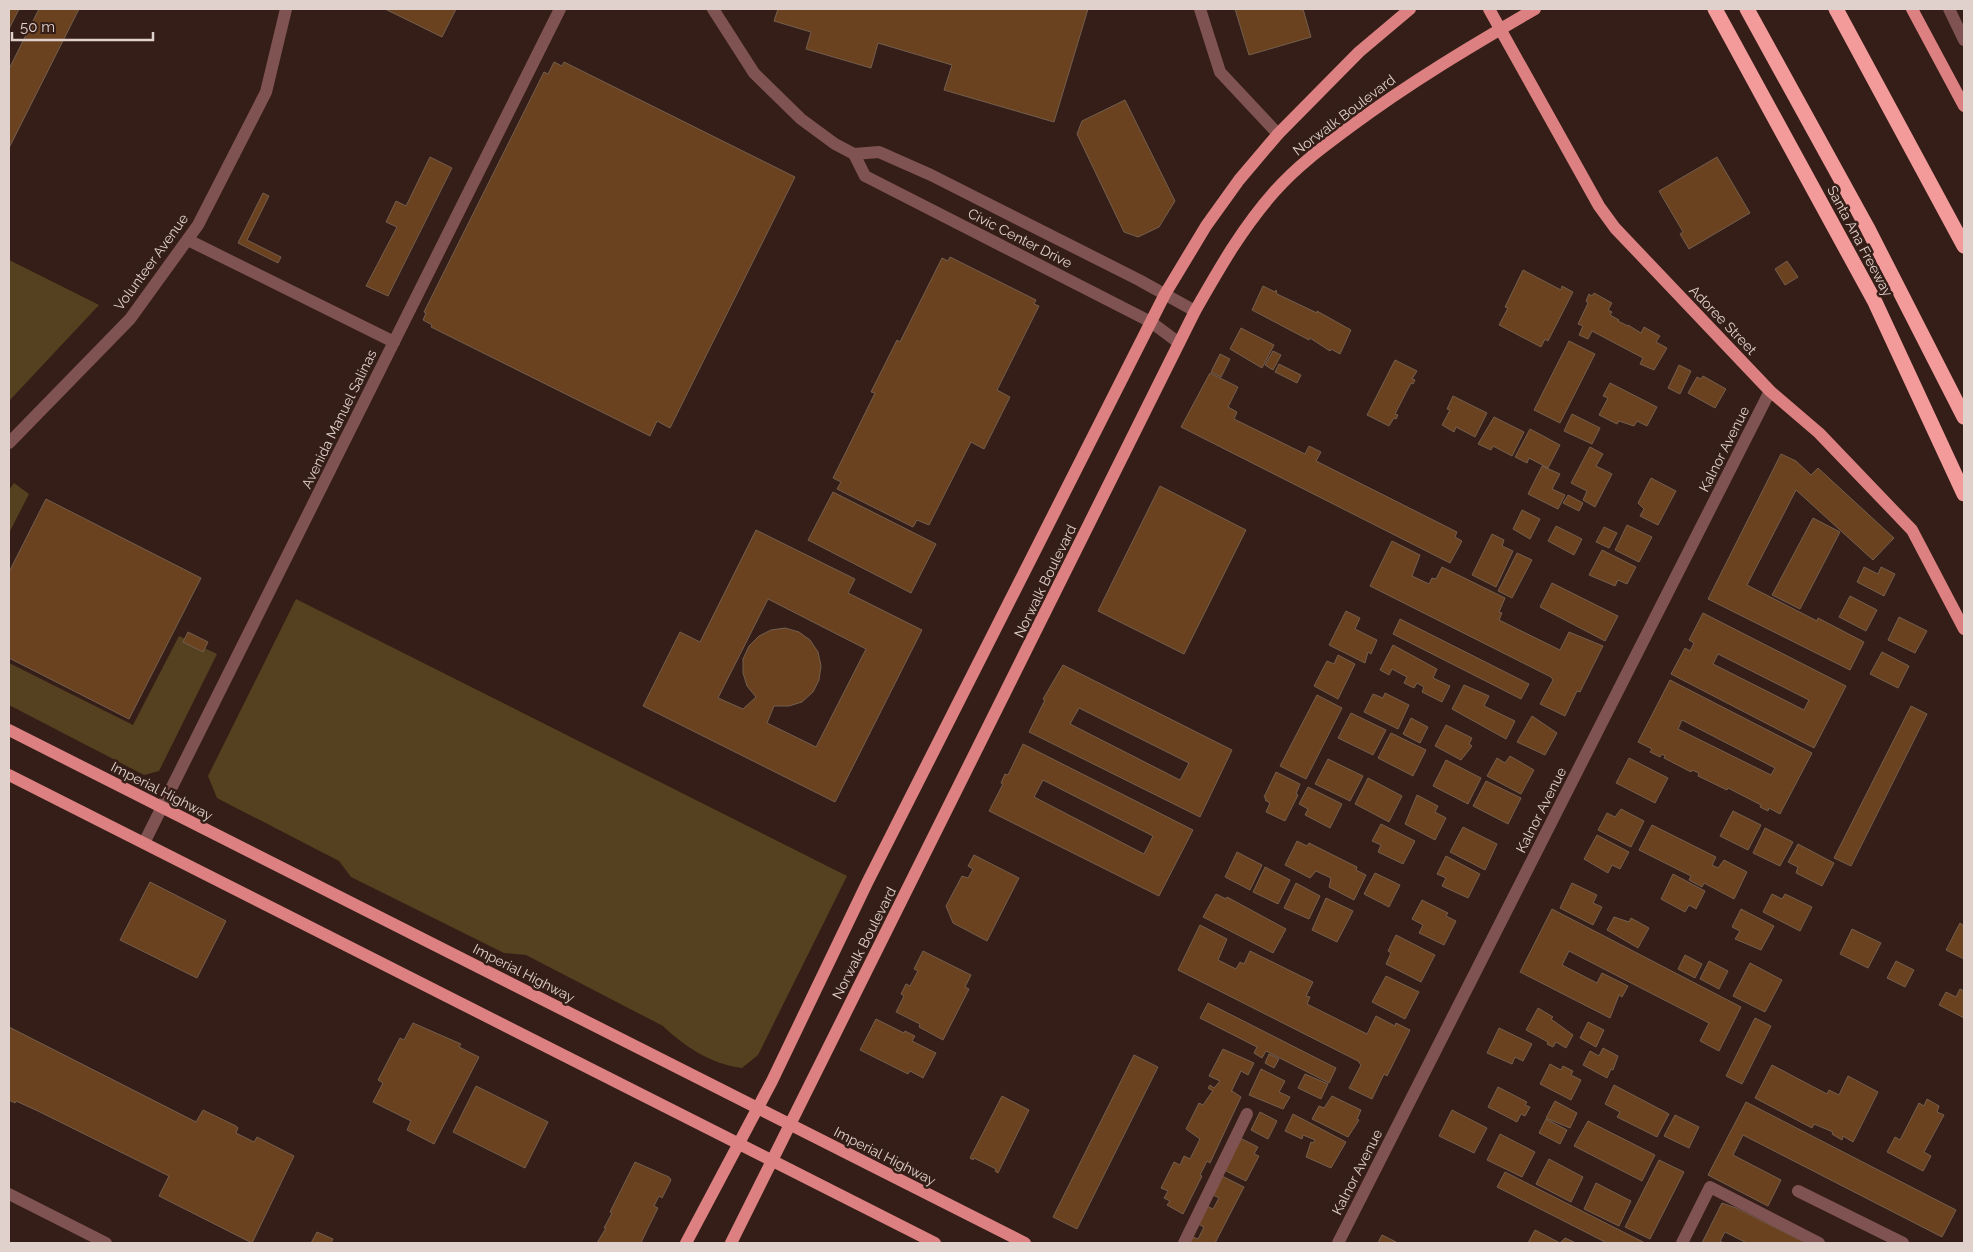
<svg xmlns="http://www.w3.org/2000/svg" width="1973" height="1252" viewBox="0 0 1973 1252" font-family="Raleway,sans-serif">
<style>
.green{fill:#55411f}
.building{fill:#6b4220;stroke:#735e4e;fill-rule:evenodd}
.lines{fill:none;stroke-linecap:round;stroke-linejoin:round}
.minor{stroke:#805353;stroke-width:12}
.major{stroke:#dc8081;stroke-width:12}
.highway{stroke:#f39a9a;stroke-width:15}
.labels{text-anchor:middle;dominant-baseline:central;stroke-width:5;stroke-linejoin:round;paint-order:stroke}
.street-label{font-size:14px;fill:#e0d1cc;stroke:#341e17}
</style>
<rect width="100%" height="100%" fill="#341e17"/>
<g class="green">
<polygon points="9,260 99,305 9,401"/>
<polygon points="14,483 29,494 9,533 9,490"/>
<path d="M296,599L847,876L758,1055L742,1068C711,1064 685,1047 663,1026L526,955L504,953L351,877L339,861L217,798L208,776Z"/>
<polygon points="179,636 217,654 159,771 144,775 9,705 9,663 133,725"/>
</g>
<g class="building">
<polygon points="9,9 19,9 9,29"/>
<polygon points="39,9 79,9 9,148 9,69"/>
<polygon points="385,9 456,9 442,37"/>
<polygon points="778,9 1088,9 1054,122 944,90 952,65 878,43 871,68 806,49 811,32 774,21"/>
<polygon points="1235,9 1303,9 1311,37 1249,55"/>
<polygon points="554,62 562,66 564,62 795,177 670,428 657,421 650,436 431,327 432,325 423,320 426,313 424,312 544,72 548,74"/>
<polygon points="1125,100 1175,201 1159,227 1138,237 1124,232 1077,134 1082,121"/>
<polygon points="430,157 452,168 388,296 366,286 397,227 386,222 396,201 406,206"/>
<polygon points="1717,157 1750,213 1689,249 1680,234 1683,232 1659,191"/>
<polygon points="263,193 269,196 247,240 281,257 278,263 238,243"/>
<polygon points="950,257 1036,300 1034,304 1039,306 997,390 1010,397 984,449 971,442 929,525 917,520 913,527 837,489 841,482 833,478 875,393 871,392 897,340 900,342 942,258 948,261"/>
<polygon points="1787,261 1798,277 1785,285 1775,269"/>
<polygon points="1523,270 1561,290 1562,286 1573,292 1548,341 1545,339 1541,347 1499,325 1508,308 1505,307"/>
<polygon points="1263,286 1275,292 1276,290 1277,294 1317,313 1317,311 1351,330 1340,354 1331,349 1330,351 1310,338 1309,340 1252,310"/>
<polygon points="1594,293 1612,303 1608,310 1612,312 1610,315 1619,320 1618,321 1628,326 1628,325 1641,333 1644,327 1660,336 1656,342 1667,348 1654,370 1640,364 1643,358 1592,331 1588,339 1579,335 1583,326 1578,324 1588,303 1586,301 1589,294 1592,296"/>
<polygon points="1241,328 1274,345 1262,368 1230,349"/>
<polygon points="1569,341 1595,354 1560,423 1534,410"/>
<polygon points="1273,351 1281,355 1273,370 1265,365"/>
<polygon points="1220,354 1230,359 1221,377 1211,372"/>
<polygon points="1395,360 1417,371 1412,379 1415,380 1413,384 1411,383 1395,414 1398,415 1396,419 1394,418 1389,426 1367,415"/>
<polygon points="1279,364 1301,375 1297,383 1275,372"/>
<polygon points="1679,365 1691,371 1680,394 1668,388"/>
<polygon points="1210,373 1238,387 1228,407 1237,412 1234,419 1305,454 1309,446 1321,452 1316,461 1457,532 1455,537 1462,541 1450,563 1181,427"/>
<polygon points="1703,376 1726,389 1715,408 1688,393 1697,377 1701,379"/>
<polygon points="1610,383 1657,407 1647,426 1637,421 1634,426 1619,421 1617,424 1599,415 1608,398 1603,396"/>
<polygon points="1453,396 1487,413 1475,437 1456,427 1454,432 1442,425 1450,410 1447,409"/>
<polygon points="1572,414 1600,428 1592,444 1564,431"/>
<polygon points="1494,417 1524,432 1512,456 1493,446 1491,450 1478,444"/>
<polygon points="1530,429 1560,445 1548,468 1529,458 1527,463 1515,457"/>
<polygon points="1590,447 1603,454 1596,466 1612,474 1595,507 1583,500 1587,491 1571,483"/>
<polygon points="1781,454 1796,461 1811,475 1818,468 1894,538 1873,560 1796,490 1747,585 1817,621 1818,618 1864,642 1850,670 1708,599"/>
<polygon points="1542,466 1560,474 1552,489 1565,495 1558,509 1528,494"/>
<polygon points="1651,478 1676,491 1658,525 1640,516 1644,509 1638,503"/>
<polygon points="1160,486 1246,530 1184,654 1098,611"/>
<polygon points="833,492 936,544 911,593 808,540"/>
<polygon points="1568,495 1583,503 1579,511 1563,503"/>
<polygon points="46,499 201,578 129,719 9,658 9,572"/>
<polygon points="1522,510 1540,519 1530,539 1513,529"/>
<polygon points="1813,518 1840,532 1800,609 1772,595"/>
<polygon points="1627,525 1652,537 1639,562 1615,550"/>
<polygon points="1556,526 1582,539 1574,555 1548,541"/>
<polygon points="1604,527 1617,533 1609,548 1596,542"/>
<path d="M756,530L855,579L848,593L922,630L835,802L643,706L680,632L700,642ZM768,599L866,649L816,747L767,723L774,706H789L802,702L813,692L819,680L821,666L818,652L810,640L799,632L785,628L771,630L759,636L749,646L743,659V673L747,686L756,697L743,709L718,698Z"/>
<polygon points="1492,534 1504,540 1502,546 1513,551 1496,587 1472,575"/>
<polygon points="1392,541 1420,555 1412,576 1429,584 1432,578 1436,579 1442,567 1505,598 1499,612 1502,613 1499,620 1560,650 1569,632 1603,646 1580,692 1577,691 1565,716 1540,704 1553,680 1551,677 1370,586"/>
<polygon points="1602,550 1636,567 1627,584 1618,580 1615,586 1589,575"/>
<polygon points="1517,553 1532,560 1512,598 1498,591"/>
<polygon points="1864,567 1878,574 1881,567 1895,574 1884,596 1857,582"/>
<polygon points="1552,583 1618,616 1605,641 1540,607"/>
<polygon points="1850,596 1877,610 1866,631 1839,617"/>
<polygon points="1346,611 1360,618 1355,629 1377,640 1371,654 1368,652 1365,663 1329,645"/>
<path d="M1703,613L1846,686L1814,748L1671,674L1685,648L1690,651L1694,643L1689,640ZM1718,654L1809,700L1804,710L1713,664Z"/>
<polygon points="1899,617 1927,631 1915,653 1888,640"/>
<polygon points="1400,619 1529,684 1521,699 1393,634"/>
<polygon points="188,632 208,642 203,652 183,642"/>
<polygon points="1393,645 1437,669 1433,678 1450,686 1442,702 1422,692 1424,687 1417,683 1414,688 1404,683 1407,677 1392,669 1389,675 1380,670"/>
<polygon points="1882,652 1909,666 1898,688 1870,674"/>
<polygon points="1338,655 1355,664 1338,699 1314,686 1327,661 1334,664"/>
<path d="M1063,665L1232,750L1200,817L1029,732L1045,700L1043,699ZM1079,708L1189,763L1180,780L1070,724Z"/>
<path d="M1670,680L1812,753L1780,814L1769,808L1768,811L1760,807L1761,805L1728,788L1727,790L1698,776L1699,773L1692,770L1691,772L1664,758L1665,756L1662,754L1660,757L1650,752L1652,749L1638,742ZM1682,720L1775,768L1771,775L1678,729Z"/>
<polygon points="1464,685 1489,696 1484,706 1515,721 1506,739 1452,709"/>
<polygon points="1385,693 1409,705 1398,729 1364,712 1373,694 1383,698"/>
<polygon points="1317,695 1342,708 1306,779 1280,766"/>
<polygon points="1911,706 1927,714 1851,866 1834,858"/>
<polygon points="1351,713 1386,730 1373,755 1338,738"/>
<polygon points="1532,716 1557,733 1545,755 1517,742"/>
<polygon points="1411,718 1428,727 1420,743 1403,734"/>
<polygon points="1446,725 1472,738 1469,744 1472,746 1461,760 1435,746"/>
<polygon points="1391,733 1426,750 1413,776 1378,758"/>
<path d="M1023,744L1193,830L1159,896L989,811L1003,784L1001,783L1005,774L1008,775ZM1043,780L1153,836L1144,854L1034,797Z"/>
<polygon points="1510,756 1534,770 1521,794 1487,776 1497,758 1505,763"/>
<polygon points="1629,758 1668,778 1655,803 1616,783"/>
<polygon points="1328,759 1363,776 1350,801 1315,784"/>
<polygon points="1446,760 1481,778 1468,804 1433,786"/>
<polygon points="1276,772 1300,784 1296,794 1298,795 1285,821 1266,812 1270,803 1265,800 1266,798 1264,797"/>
<polygon points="1368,778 1402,796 1389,822 1355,804"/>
<polygon points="1486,781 1521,798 1508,824 1473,806"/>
<polygon points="1308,787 1342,804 1330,828 1305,815 1308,809 1299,804"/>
<polygon points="1417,795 1438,806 1435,812 1446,818 1435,840 1405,824"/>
<polygon points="1621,809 1644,821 1631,847 1598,830 1607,813 1615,817"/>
<polygon points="1733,811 1761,825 1748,850 1720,836"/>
<polygon points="1381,824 1415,841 1403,864 1378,852 1381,845 1372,841"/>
<polygon points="1652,825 1716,857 1712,865 1718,868 1724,860 1747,872 1734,899 1704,883 1702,887 1689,880 1691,876 1639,850"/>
<polygon points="1463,827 1497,844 1485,870 1450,852"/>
<polygon points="1765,828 1793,842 1780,866 1753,853"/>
<polygon points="1597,835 1629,852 1620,869 1612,865 1608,873 1584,859"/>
<polygon points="1297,841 1307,846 1309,843 1357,867 1356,870 1366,875 1354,900 1329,887 1331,878 1316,871 1310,878 1285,865"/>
<polygon points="1798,844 1834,863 1822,886 1796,873 1798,867 1788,862"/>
<polygon points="1237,852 1262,865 1250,890 1225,877"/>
<polygon points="974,855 1019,878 987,941 953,923 946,906 962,876 968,878 973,869 968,866"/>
<polygon points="1446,856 1480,874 1468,898 1442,886 1446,878 1437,874"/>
<polygon points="1265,867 1290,880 1278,904 1253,892"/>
<polygon points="1375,873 1400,885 1389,907 1364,894"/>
<polygon points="1673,874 1705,891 1696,909 1689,905 1685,912 1661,899"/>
<polygon points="150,882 226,921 197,978 120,940"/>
<polygon points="1296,883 1320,896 1309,919 1284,908"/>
<polygon points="1572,883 1597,895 1593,903 1602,907 1593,925 1560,908"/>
<polygon points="1216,894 1226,899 1227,897 1286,929 1273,953 1203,917"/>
<polygon points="1772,894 1782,899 1785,894 1812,907 1800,931 1763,912"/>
<polygon points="1326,898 1353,911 1337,942 1312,930"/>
<polygon points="1422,900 1448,913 1446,916 1456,921 1444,945 1419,933 1423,925 1412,919"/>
<polygon points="1552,909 1741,1007 1719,1051 1700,1041 1709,1023 1569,951 1562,965 1597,983 1602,973 1628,986 1622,997 1619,995 1610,1018 1520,972"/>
<polygon points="1741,909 1774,926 1761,950 1735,939 1740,931 1732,927"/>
<polygon points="1614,917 1629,922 1631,918 1649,928 1638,948 1607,930"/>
<polygon points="1960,923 1964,926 1964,959 1946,950"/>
<polygon points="1200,925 1227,939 1218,960 1236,969 1240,962 1244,964 1250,951 1313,982 1306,996 1310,997 1307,1004 1367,1034 1376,1016 1395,1026 1396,1023 1410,1030 1387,1076 1384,1074 1372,1099 1349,1088 1361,1065 1358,1061 1178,970"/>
<polygon points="1852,929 1881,943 1868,968 1840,954"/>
<polygon points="1396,935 1435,955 1421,982 1386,964 1391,953 1388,951"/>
<polygon points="923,951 971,975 965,987 969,989 943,1040 919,1027 920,1024 896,1012 904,996 901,994 906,984 910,986 918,971 914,969"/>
<polygon points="1685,955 1702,964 1695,978 1678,969"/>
<polygon points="1709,961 1728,971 1719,989 1700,979"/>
<polygon points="1896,961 1914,970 1905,987 1887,978"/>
<polygon points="1750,963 1782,980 1765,1012 1733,996"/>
<polygon points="1386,976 1419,992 1405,1019 1372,1002"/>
<polygon points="1960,989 1964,991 1964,1018 1939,1005 1946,992 1956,997"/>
<polygon points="1208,1003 1336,1068 1329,1083 1266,1051 1262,1058 1254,1053 1257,1047 1200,1018"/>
<polygon points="1538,1008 1553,1017 1551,1019 1573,1035 1566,1048 1556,1042 1553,1047 1547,1044 1548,1042 1526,1030"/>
<polygon points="1755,1018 1771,1026 1742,1084 1726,1076"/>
<polygon points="876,1019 904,1033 905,1031 915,1036 912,1041 936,1053 923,1078 910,1071 908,1074 860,1050"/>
<polygon points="1588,1022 1604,1030 1596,1047 1580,1038"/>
<polygon points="413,1023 461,1044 459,1047 479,1057 434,1144 407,1130 411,1121 373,1102 383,1083 378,1080 400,1038 404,1040"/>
<polygon points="9,1027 196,1122 203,1110 236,1126 238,1128 236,1133 254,1142 257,1137 294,1156 252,1243 159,1196 169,1176 40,1112 16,1101 15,1103 9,1100"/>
<polygon points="1499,1028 1532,1044 1523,1061 1515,1057 1512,1064 1487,1053"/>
<polygon points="1603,1048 1618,1056 1613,1070 1611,1069 1607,1078 1583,1065 1590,1051 1599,1056"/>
<polygon points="1223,1049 1254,1063 1248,1075 1241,1071 1231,1092 1232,1091 1241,1097 1210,1163 1207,1161 1200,1175 1202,1176 1183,1214 1167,1205 1170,1201 1164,1198 1168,1191 1161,1188 1174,1162 1180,1165 1184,1156 1190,1159 1200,1139 1186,1129 1199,1103 1203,1105 1212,1092 1213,1091 1208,1088 1210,1085 1214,1088 1220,1081 1209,1076"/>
<polygon points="1269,1054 1279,1059 1274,1068 1265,1063"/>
<polygon points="1134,1055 1158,1067 1077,1229 1053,1217"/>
<polygon points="1550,1064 1561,1070 1563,1066 1573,1071 1571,1075 1581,1080 1571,1100 1540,1084"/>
<polygon points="1772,1065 1827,1094 1829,1090 1839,1095 1848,1076 1878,1092 1853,1142 1843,1136 1842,1140 1832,1134 1833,1132 1814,1124 1812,1128 1755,1098"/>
<polygon points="1261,1069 1285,1081 1279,1092 1290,1097 1283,1109 1249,1095"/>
<polygon points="1305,1074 1328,1084 1321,1099 1298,1088"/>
<polygon points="1614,1085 1669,1114 1657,1137 1617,1117 1620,1112 1605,1104"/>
<polygon points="476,1086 548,1122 525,1168 453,1132"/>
<polygon points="1498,1087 1527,1102 1525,1105 1530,1107 1525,1116 1521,1114 1517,1122 1488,1107"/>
<polygon points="1002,1096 1029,1110 998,1173 995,1171 996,1169 974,1158 973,1160 970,1158"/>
<polygon points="1332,1096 1361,1110 1357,1119 1359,1120 1348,1137 1312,1119 1319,1106 1324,1108"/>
<polygon points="1927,1099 1939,1106 1937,1112 1944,1115 1924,1152 1931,1156 1923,1171 1887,1152 1895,1137 1900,1140 1919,1103 1924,1106"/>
<polygon points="1555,1101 1577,1113 1570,1128 1546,1118"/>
<polygon points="1746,1102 1956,1210 1942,1237 1743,1135 1733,1155 1781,1180 1768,1206 1708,1175"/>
<polygon points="1452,1110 1487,1128 1474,1153 1439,1136"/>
<polygon points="1260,1112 1277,1121 1268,1139 1251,1130"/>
<polygon points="1293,1114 1346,1142 1331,1168 1306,1157 1311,1142 1313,1143 1315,1140 1303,1135 1302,1139 1285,1131"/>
<polygon points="1675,1115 1699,1127 1689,1148 1664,1136"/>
<polygon points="1546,1119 1567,1130 1560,1144 1539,1133"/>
<polygon points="1588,1121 1655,1155 1642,1181 1574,1146"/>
<polygon points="1500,1134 1535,1152 1522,1177 1487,1160"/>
<polygon points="1240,1138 1258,1147 1254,1154 1259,1156 1246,1181 1224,1170"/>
<polygon points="1549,1159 1583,1177 1571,1202 1536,1184"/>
<polygon points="1659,1160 1684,1172 1650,1239 1625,1227"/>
<polygon points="635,1162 669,1177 671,1180 662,1198 659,1196 654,1206 658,1208 647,1230 641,1243 597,1243 606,1228 604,1228 612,1213 610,1212"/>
<polygon points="1505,1172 1645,1243 1607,1243 1497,1187"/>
<polygon points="1222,1176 1244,1187 1215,1243 1185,1243 1189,1235 1198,1239 1204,1227 1198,1224 1207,1206 1213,1209 1219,1198 1213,1195"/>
<polygon points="1596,1183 1631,1201 1619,1226 1584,1209"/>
<polygon points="1722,1203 1736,1208 1806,1243 1747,1243 1725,1232 1720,1241 1724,1243 1702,1243"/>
<polygon points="1535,1230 1560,1243 1565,1238 1576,1243 1528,1243"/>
<polygon points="317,1232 333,1239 331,1243 311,1243"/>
<polygon points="1382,1235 1398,1243 1378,1243"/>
</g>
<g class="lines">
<g class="minor">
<polyline points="713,9 754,73 801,119 835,144 854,154 879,152 931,175 1139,280 1195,311"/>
<polyline points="1200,9 1220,72 1278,134"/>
<polyline points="1949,9 1964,40"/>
<polyline points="854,154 865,176 1151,322 1179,343"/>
<polyline points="188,240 394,342"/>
<polyline points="9,443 130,319 198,225 266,92 286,9"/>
<polyline points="144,843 560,9"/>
<polyline points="1798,1191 1903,1243"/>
<polyline points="9,1194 106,1243"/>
<polyline points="1184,1243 1247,1114"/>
<polyline points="1338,1243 1770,391"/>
<polyline points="1682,1243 1710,1187 1819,1243"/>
</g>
<g class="major">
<polyline points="1489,9 1599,206 1615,228 1770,391 1819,433 1912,530 1964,629"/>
<polyline points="1912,9 1964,106"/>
<polyline points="9,730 1025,1243"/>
<polyline points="9,775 935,1243"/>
<polyline points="686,1243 772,1081 867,883 1165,294 1206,226 1239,180 1278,134 1359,52 1410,9"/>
<path d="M731,1243L1195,311C1219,269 1242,228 1275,191C1297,166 1323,147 1350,127C1409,83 1471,46 1535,9"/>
</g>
<g class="highway">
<polyline points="1715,9 1875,302 1964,494"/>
<polyline points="1747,9 1867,227 1964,417"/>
<polyline points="1836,9 1964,246"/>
</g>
</g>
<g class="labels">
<g class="street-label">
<text transform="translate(1344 115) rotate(-37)">Norwalk Boulevard</text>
<text transform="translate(1020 238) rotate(27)">Civic Center Drive</text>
<text transform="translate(1860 241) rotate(62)">Santa Ana Freeway</text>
<text transform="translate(151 262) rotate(-54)">Volunteer Avenue</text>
<text transform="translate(1723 320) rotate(46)">Adoree Street</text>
<text transform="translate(339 419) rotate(-64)">Avenida Manuel Salinas</text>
<text transform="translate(1724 449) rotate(-63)">Kalnor Avenue</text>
<text transform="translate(1045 581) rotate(-64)">Norwalk Boulevard</text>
<text transform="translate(162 791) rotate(27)">Imperial Highway</text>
<text transform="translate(1541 810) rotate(-63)">Kalnor Avenue</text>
<text transform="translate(864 943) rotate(-63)">Norwalk Boulevard</text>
<text transform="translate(524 973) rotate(27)">Imperial Highway</text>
<text transform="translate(885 1156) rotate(27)">Imperial Highway</text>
<text transform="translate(1357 1172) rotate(-63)">Kalnor Avenue</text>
</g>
</g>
<rect width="1973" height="1252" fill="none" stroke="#e0d1cc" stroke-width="20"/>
<path d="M12 32v8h141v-8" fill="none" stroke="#e0d1cc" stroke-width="2.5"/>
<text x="20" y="32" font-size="15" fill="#e0d1cc" stroke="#341e17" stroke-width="4" paint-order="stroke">50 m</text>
</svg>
